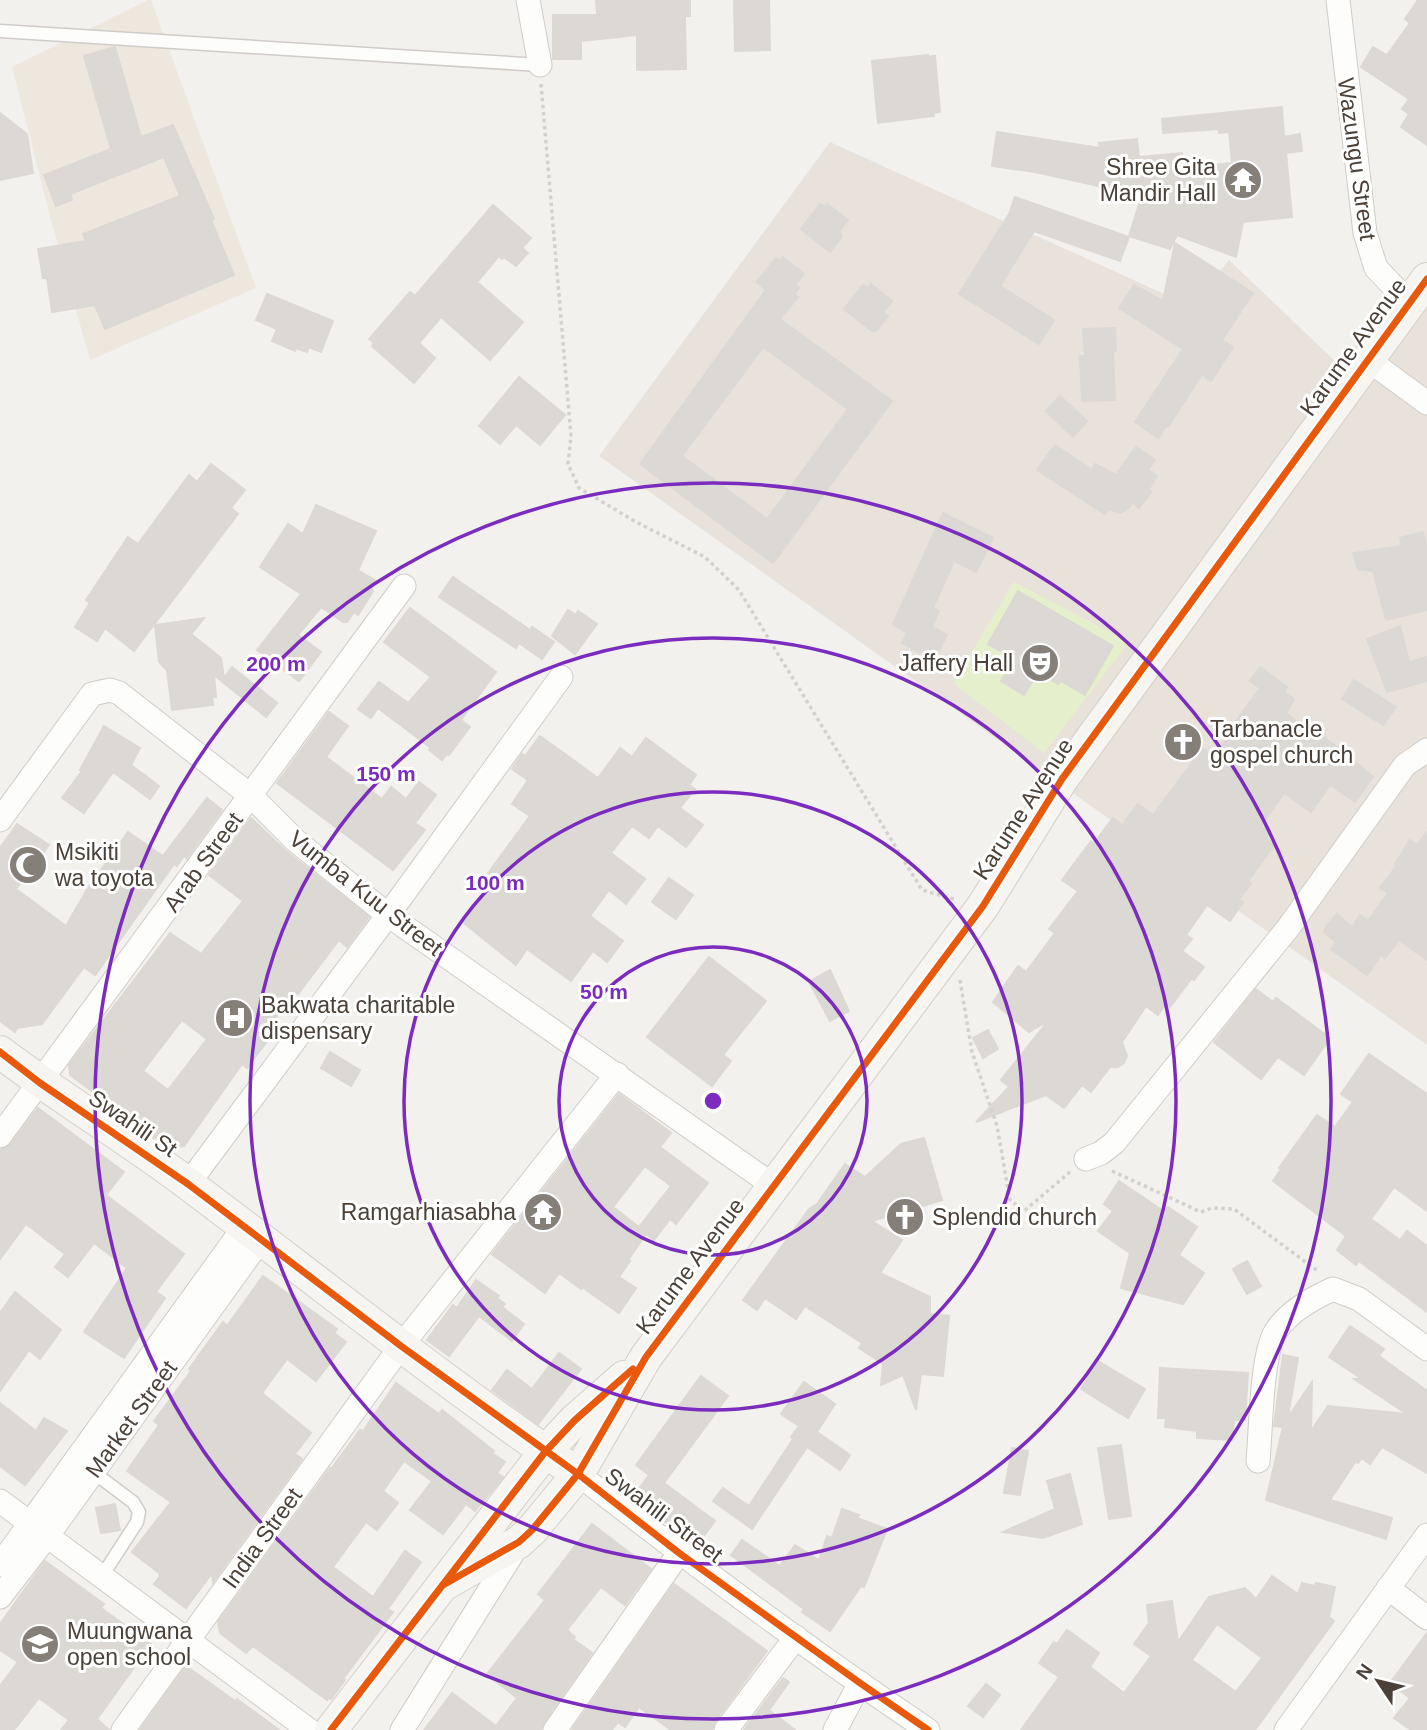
<svg xmlns="http://www.w3.org/2000/svg" width="1427" height="1730" viewBox="0 0 1427 1730" font-family="Helvetica,sans-serif">
<style>
.residential{fill:#e8e2db}
.education{fill:#eee7dd}
.green{fill:#e5efcc}
.building{fill:#dcd8d4;stroke:#dcd8d3;stroke-width:2;fill-rule:evenodd}
.lines{fill:none;stroke-linecap:round;stroke-linejoin:round}
.lane-casing{stroke:#d0ccc8;stroke-width:15}
.street-casing{stroke:#d0ccc8;stroke-width:25}
.secondary-casing{stroke:#d5cfc5;stroke-width:34}
.path{stroke:#d3d1cc;stroke-width:3.5;stroke-dasharray:3.5 3.5;stroke-linecap:butt}
.lane{stroke:#fdfdfc;stroke-width:12}
.street{stroke:#fdfdfc;stroke-width:23}
.secondary{stroke:#f7f5f1;stroke-width:32}
.cycleway-casing{stroke:#fff;stroke-width:11}
.cycleway{stroke:#e8590c;stroke-width:7}
.ring{fill:none;stroke:#7b2cbf;stroke-width:3.5}
.labels{text-anchor:middle;dominant-baseline:central;stroke-width:6;stroke-linejoin:round;paint-order:stroke}
.street-label{font-size:23px;fill:#4c4138;stroke:#fff}
.poi-label{font-size:23px;fill:#4c4138;stroke:#fff;text-anchor:start}
.centre{fill:#7b2cbf;stroke:#fff;stroke-width:3.5}
.ring-label{font-size:21px;text-anchor:middle;font-weight:bold;fill:#7b2cbf;stroke:#fff;stroke-width:6;stroke-linejoin:round;paint-order:stroke}
</style>
<rect width="100%" height="100%" fill="#f3f1ee"/>
<polygon class="residential" points="830,142 1191,306 1229,260 1336,362 1427,284 1427,1045 599,456"/>
<polygon class="education" points="148,0 151,0 256,288 90,360 52,224 12,67"/>
<polygon class="green" points="1014,582 1129,642 1044,753 953,683"/>
<g class="building">
<polygon points="596,0 690,0 690,16 685,16 686,69 637,70 637,35 581,41 581,59 553,59 553,15 597,15"/>
<polygon points="734,0 769,0 770,50 735,51"/>
<polygon points="1418,0 1427,0 1427,145 1401,127 1409,114 1402,109 1409,99 1361,67 1373,47 1387,55 1410,23 1405,19"/>
<polygon points="115,47 141,137 173,125 214,219 211,220 234,275 105,329 95,305 52,312 47,278 43,278 38,249 86,241 83,234 180,196 164,157 70,194 72,200 56,206 44,175 111,149 84,56"/>
<polygon points="928,55 928,57 935,56 940,112 933,113 934,116 878,123 872,61"/>
<polygon points="1282,107 1284,137 1300,134 1302,151 1286,153 1292,217 1243,222 1236,257 1177,235 1170,249 1129,236 1141,198 1105,202 1103,187 1035,172 992,166 997,132 1100,148 1099,143 1137,139 1139,157 1182,153 1183,168 1232,163 1229,132 1219,133 1219,129 1163,133 1162,119"/>
<polygon points="0,113 27,134 33,173 0,180"/>
<polygon points="1015,197 1129,237 1120,261 1034,231 1000,286 1054,320 1039,344 959,294 1009,214"/>
<polygon points="820,204 825,207 827,204 848,220 839,231 842,236 830,252 801,229"/>
<polygon points="493,205 531,238 522,248 528,253 516,266 504,257 502,259 499,256 477,282 523,322 490,360 441,317 419,343 435,358 414,383 372,346 374,343 369,339 410,292 415,296"/>
<polygon points="1175,243 1253,293 1222,340 1233,347 1211,381 1202,374 1168,427 1166,426 1158,438 1135,422 1183,349 1119,308 1134,285 1163,301"/>
<path d="M783,257L804,274L795,285L799,288L794,294L798,297L780,319L892,401L773,563L640,464L766,290L757,282L776,258L780,261ZM763,347L848,409L767,519L682,456Z"/>
<polygon points="871,284 892,301 883,312 888,316 876,331 872,331 844,309 863,285 868,289"/>
<polygon points="267,294 333,321 321,352 309,347 307,352 296,348 295,351 272,341 277,329 256,320"/>
<polygon points="1115,328 1116,351 1113,351 1115,400 1082,401 1080,356 1085,356 1083,329"/>
<polygon points="519,377 565,415 540,445 516,425 500,444 479,426"/>
<polygon points="1060,396 1087,421 1073,437 1046,411"/>
<polygon points="1055,445 1092,470 1095,464 1116,475 1136,447 1155,460 1148,470 1157,476 1148,490 1151,492 1139,508 1133,503 1126,510 1120,513 1108,509 1105,514 1037,470"/>
<polygon points="211,464 245,490 231,508 238,514 134,651 105,628 97,641 75,627 90,603 86,600 128,537 138,544 189,475 197,482"/>
<polygon points="316,505 376,531 358,570 376,581 371,590 373,591 358,615 354,612 347,622 343,622 321,607 298,635 321,652 299,681 257,650 301,594 260,567 288,524 303,534"/>
<polygon points="943,513 993,538 976,572 954,561 933,608 939,611 932,627 947,635 934,660 902,643 907,633 893,624"/>
<polygon points="1423,532 1427,549 1427,610 1386,620 1373,571 1358,569 1353,553 1402,546 1400,538"/>
<polygon points="453,577 530,630 532,627 554,642 542,659 519,643 516,648 439,597"/>
<polygon points="1018,591 1113,646 1085,695 1061,681 1058,684 1038,672 1024,695 1001,681 1015,659 988,644"/>
<polygon points="410,608 496,672 461,720 470,727 449,755 447,754 442,760 429,750 431,748 378,708 371,718 358,709 379,682 408,703 431,677 384,642"/>
<polygon points="568,610 576,615 578,611 597,624 575,654 552,636"/>
<polygon points="204,618 191,634 221,658 224,678 232,667 277,703 266,717 214,675 216,697 212,697 213,705 172,710 167,670 159,662 155,625"/>
<polygon points="1400,626 1409,662 1427,657 1427,681 1387,692 1367,639"/>
<polygon points="1260,667 1287,687 1284,692 1294,699 1286,713 1313,735 1316,732 1351,757 1350,758 1373,777 1355,802 1330,785 1311,812 1284,793 1261,826 1270,834 1266,838 1274,845 1248,881 1251,883 1239,900 1243,902 1230,921 1207,905 1186,935 1192,939 1182,951 1204,967 1194,980 1192,978 1170,1007 1166,1004 1158,1015 1146,1006 1122,1042 1127,1056 1124,1063 1118,1067 1110,1067 1091,1092 1082,1085 1064,1108 1046,1095 976,1122 1009,1087 1001,1080 1048,1021 1029,1032 993,1002 1018,966 1026,972 1055,933 1049,929 1078,891 1062,880 1091,841 1094,843 1113,818 1122,825 1138,804 1153,815 1203,748 1214,756 1233,730 1231,728 1260,688 1250,681"/>
<polygon points="1354,680 1396,707 1383,725 1342,699"/>
<polygon points="329,712 348,726 326,757 382,799 391,787 406,799 419,782 436,795 415,823 425,830 393,870 277,783"/>
<polygon points="104,726 140,748 131,765 159,786 150,799 113,772 84,813 62,798 82,771 80,770"/>
<polygon points="540,736 598,778 620,748 632,757 646,738 696,775 689,785 695,789 680,808 703,825 686,847 658,826 649,838 632,826 611,853 645,879 626,904 609,890 590,916 623,941 607,962 593,951 571,981 527,949 516,965 464,923 493,882 486,876 530,816 512,804 528,780 512,769 522,754 525,756"/>
<polygon points="207,798 222,810 187,858 184,856 177,866 163,856"/>
<path d="M251,818L287,852L369,917L347,947L339,940L298,994L296,992L271,1024L277,1028L247,1068L242,1064L184,1146L170,1148L70,1075L69,1065L170,933L201,954L243,901L209,875ZM182,1020L207,1039L168,1090L143,1071Z"/>
<polygon points="17,824 49,845 16,889 66,926 86,891 128,832 174,864 95,975 84,967 42,1024 17,1028 15,1032 0,1021 0,848"/>
<polygon points="1427,832 1427,960 1399,940 1385,958 1381,955 1367,975 1331,949 1336,942 1324,932 1326,927 1337,914 1352,927 1360,915 1368,921 1388,893 1380,888 1397,865 1395,864 1410,840 1417,845"/>
<polygon points="669,878 693,895 676,919 652,902"/>
<polygon points="709,957 766,1001 723,1055 731,1061 712,1086 647,1037"/>
<polygon points="830,970 849,1011 830,1021 809,982"/>
<polygon points="1256,989 1273,1002 1276,998 1330,1038 1304,1075 1278,1057 1261,1079 1214,1042"/>
<polygon points="988,1030 998,1049 983,1058 973,1038"/>
<polygon points="330,1052 360,1070 351,1086 321,1068"/>
<polygon points="1369,1054 1427,1094 1427,1211 1394,1187 1371,1219 1400,1240 1407,1231 1427,1246 1427,1312 1359,1261 1356,1265 1337,1250 1346,1236 1273,1181 1281,1169 1279,1168 1317,1115 1335,1127 1353,1102 1341,1094"/>
<path d="M619,1094L671,1133L660,1147L708,1183L676,1224L670,1219L654,1240L646,1234L628,1260L630,1261L619,1277L636,1288L619,1313L582,1287L581,1289L559,1273L545,1293L492,1254ZM645,1166L671,1186L639,1227L613,1207Z"/>
<polygon points="38,1108 124,1172 106,1195 184,1254 156,1292 165,1298 124,1358 84,1332 127,1268 94,1243 68,1277 55,1267 65,1254 26,1224 0,1259 0,1150 11,1144"/>
<polygon points="924,1138 942,1200 872,1221 902,1240 880,1273 930,1297 930,1314 949,1316 943,1376 921,1374 916,1410 903,1375 881,1385 883,1364 859,1348 862,1343 805,1306 796,1319 765,1298 757,1310 743,1300 809,1209 817,1204 845,1164 865,1177 901,1144"/>
<polygon points="1119,1181 1165,1212 1168,1207 1197,1227 1179,1255 1204,1273 1183,1304 1121,1288 1130,1253 1098,1231 1113,1211 1104,1204"/>
<polygon points="1247,1261 1261,1286 1247,1294 1233,1269"/>
<polygon points="263,1276 337,1329 334,1333 346,1342 316,1381 287,1359 262,1393 311,1433 295,1454 302,1459 213,1582 212,1573 186,1608 154,1584 160,1576 159,1573 132,1552 171,1502 127,1471 159,1425 154,1421 191,1371 189,1369 223,1322 227,1326"/>
<polygon points="476,1280 499,1296 497,1298 505,1304 502,1307 524,1324 512,1341 479,1316 449,1356 427,1340 453,1305 457,1308"/>
<polygon points="15,1292 61,1330 40,1359 29,1350 0,1391 0,1313"/>
<polygon points="1350,1326 1384,1349 1379,1356 1427,1391 1427,1473 1382,1447 1370,1464 1362,1458 1358,1463 1356,1461 1330,1500 1392,1518 1386,1539 1266,1500 1283,1427 1274,1426 1283,1355 1298,1358 1288,1417 1312,1382 1311,1431 1328,1406 1407,1414 1354,1379 1362,1379 1329,1357"/>
<polygon points="559,1353 581,1369 538,1424 492,1390 507,1370 532,1389"/>
<polygon points="1098,1361 1145,1389 1128,1418 1081,1389"/>
<polygon points="1160,1368 1248,1373 1245,1420 1234,1420 1232,1440 1197,1438 1197,1431 1165,1427 1166,1418 1158,1418"/>
<polygon points="701,1376 728,1396 664,1483 715,1521 697,1545 632,1498 649,1475 636,1465"/>
<polygon points="804,1382 835,1404 817,1432 850,1455 840,1470 807,1447 752,1529 713,1501 723,1488 749,1506 793,1439 791,1437 799,1426 781,1414"/>
<polygon points="396,1383 439,1414 442,1410 494,1451 492,1453 505,1462 497,1473 503,1477 475,1511 466,1504 443,1534 410,1510 432,1481 404,1461 383,1491 398,1503 377,1530 366,1522 333,1567 373,1597 405,1551 421,1562 388,1609 393,1612 343,1679 345,1680 331,1699 328,1698 327,1700 253,1646 246,1653 220,1633 218,1622 330,1468 331,1469 360,1430 363,1431"/>
<polygon points="0,1403 36,1431 44,1418 67,1431 25,1485 0,1466"/>
<polygon points="1121,1445 1131,1516 1109,1519 1098,1448"/>
<polygon points="1012,1448 1028,1451 1020,1495 1004,1493"/>
<polygon points="1070,1474 1082,1524 1043,1538 1003,1532 1055,1509 1047,1481"/>
<polygon points="115,1504 120,1530 101,1533 96,1508"/>
<polygon points="842,1509 859,1515 857,1518 887,1529 864,1587 861,1586 830,1631 802,1612 804,1609 731,1555 742,1540 780,1566 795,1545 819,1560 827,1536 832,1538"/>
<polygon points="592,1524 651,1569 625,1605 601,1587 567,1630 575,1637 573,1639 592,1653 544,1722 541,1730 424,1730 452,1693 496,1726 517,1698 487,1674 545,1600 538,1594"/>
<polygon points="45,1561 104,1604 101,1608 151,1644 97,1719 109,1730 61,1730 69,1720 39,1698 14,1730 0,1730 0,1686 18,1662 0,1650 0,1624"/>
<path d="M1272,1576L1298,1594L1302,1583L1315,1586L1316,1583L1335,1587L1329,1617L1334,1621L1255,1730H1021L1059,1677L1039,1663L1054,1642L1057,1644L1067,1630L1099,1653L1090,1667L1124,1693L1151,1656L1134,1644L1149,1623L1147,1605L1172,1601L1178,1642L1209,1597L1245,1588L1256,1599ZM1217,1624L1262,1658L1236,1692L1192,1660Z"/>
<polygon points="674,1584 767,1651 715,1722 712,1730 671,1730 639,1707 625,1727 618,1722 612,1730 572,1730"/>
<polygon points="1427,1633 1427,1730 1411,1730 1394,1718 1410,1698 1390,1683"/>
<polygon points="186,1666 235,1701 237,1699 279,1730 140,1730"/>
<polygon points="783,1678 789,1682 769,1710 795,1730 744,1730"/>
<polygon points="986,1684 1000,1695 983,1717 968,1706"/>
</g>
<g class="lines">
<defs>
<g id="lane">
<polyline points="0,31 540,65"/>
<polyline points="93,1472 133,1502 139,1512 137,1522 102,1576"/>
</g>
<g id="street">
<polyline points="528,0 540,65"/>
<polyline points="1338,0 1365,233 1376,268 1410,304"/>
<polyline points="1367,359 1427,403"/>
<polyline points="0,820 92,694 110,690 119,693 251,796 296,841 388,915 774,1186"/>
<polyline points="0,1136 404,586"/>
<polyline points="1086,1159 1101,1153 1114,1143 1288,928 1405,765 1427,750"/>
<polyline points="188,1184 388,915 561,677"/>
<path d="M1258,1461C1261,1431 1261,1354 1276,1331C1289,1311 1313,1298 1333,1289L1359,1299L1427,1349"/>
<path d="M578,1474C692,1563 808,1649 928,1730"/>
<polyline points="0,1501 309,1730"/>
<polyline points="0,1565 244,1227"/>
<polyline points="1388,1588 1427,1618"/>
<polyline points="0,1597 48,1535 261,1239"/>
<polyline points="123,1730 401,1346 617,1074"/>
<polyline points="402,1730 519,1543"/>
<polyline points="555,1730 679,1553"/>
<polyline points="726,1730 796,1637"/>
<polyline points="835,1730 860,1683"/>
<polyline points="1286,1730 1427,1535"/>
</g>
<g id="secondary">
<path d="M0,1052C62,1099 129,1139 191,1186C319,1282 445,1383 578,1474"/>
<polyline points="443,1585 519,1542 532,1530 578,1474 646,1357 983,906 1062,779 1427,279"/>
<polyline points="331,1730 545,1452 575,1420 624,1377"/>
</g>
</defs>
<use href="#lane" class="lane-casing"/>
<use href="#street" class="street-casing"/>
<use href="#secondary" class="secondary-casing"/>
<g class="path">
<polyline points="541,84 571,436 568,464 579,488 636,522 705,557 739,590 922,890 957,900"/>
<polyline points="960,980 972,1052 997,1126 1010,1200 1024,1211 1070,1172"/>
<polyline points="1112,1171 1201,1212 1212,1208 1234,1209 1319,1272"/>
</g>
<use href="#lane" class="lane"/>
<use href="#street" class="street"/>
<use href="#secondary" class="secondary"/>
<defs>
<g id="cycleway">
<polyline points="0,1052 40,1083 188,1184 401,1346 578,1474 679,1553 860,1683 928,1730"/>
<polyline points="443,1585 519,1542 532,1530 578,1474 646,1357 983,906 1062,779 1427,279"/>
<polyline points="331,1730 545,1452 575,1420 633,1369"/>
</g>
</defs>
<use href="#cycleway" class="cycleway-casing"/>
<use href="#cycleway" class="cycleway"/>
</g>
<g class="ring">
<circle cx="713" cy="1101" r="154"/>
<circle cx="713" cy="1101" r="309"/>
<circle cx="713" cy="1101" r="463"/>
<circle cx="713" cy="1101" r="618"/>
</g>
<defs>
<symbol id="temple-disc" viewBox="-11 -11 22 22"><circle r="9.5" fill="#867f78" stroke="#fff"/><path d="M0-6L5-2H3V0L6.5 2.5H4V6H1.5V3h-3V6H-4V2.5H-6.5L-3 0V-2H-5Z" fill="#fff"/></symbol>
<symbol id="theatre-disc" viewBox="-11 -11 22 22"><circle r="9.5" fill="#867f78" stroke="#fff"/><path d="M-5-5.5Q0-4 5-5.5V0Q5 5 0 6Q-5 5-5 0ZM-3.3-2.5H-1v1.5H-3.3ZM1-2.5H3.3v1.5H1ZM-2.8 1Q0 5.5 2.8 1Z" fill="#fff"/></symbol>
<symbol id="church-disc" viewBox="-11 -11 22 22"><circle r="9.5" fill="#867f78" stroke="#fff"/><path d="M-1.2-6h2.4v3.5h3.3v2.4h-3.3V6h-2.4V-.1h-3.3v-2.4h3.3Z" fill="#fff"/></symbol>
<symbol id="mosque-disc" viewBox="-11 -11 22 22"><circle r="9.5" fill="#867f78" stroke="#fff"/><path d="M3.5-4.9A6 6 0 1 0 3.5 4.9A5 5 0 1 1 3.5-4.9Z" fill="#fff"/></symbol>
<symbol id="hospital-disc" viewBox="-11 -11 22 22"><circle r="9.5" fill="#867f78" stroke="#fff"/><path d="M-5-5h3v3.5h4V-5h3V5h-3V1.5h-4V5h-3Z" fill="#fff"/></symbol>
<symbol id="university-disc" viewBox="-11 -11 22 22"><circle r="9.5" fill="#867f78" stroke="#fff"/><path d="M0-5L7-2L0 1L-7-2ZM-4 1L0 2.5L4 1V4Q0 6-4 4Z" fill="#fff"/></symbol>
</defs>
<g fill-rule="evenodd">
<use href="#temple-disc" x="1221" y="158" width="44" height="44"/>
<use href="#theatre-disc" x="1018" y="641" width="44" height="44"/>
<use href="#church-disc" x="1161" y="720" width="44" height="44"/>
<use href="#mosque-disc" x="6" y="843" width="44" height="44"/>
<use href="#hospital-disc" x="212" y="996" width="44" height="44"/>
<use href="#temple-disc" x="521" y="1190" width="44" height="44"/>
<use href="#church-disc" x="883" y="1195" width="44" height="44"/>
<use href="#university-disc" x="18" y="1622" width="44" height="44"/>
</g>
<g class="labels">
<g class="street-label">
<text transform="translate(1357 159) rotate(82)">Wazungu Street</text>
<text transform="translate(1353 347) rotate(-54)">Karume Avenue</text>
<text transform="translate(1023 809) rotate(-57)">Karume Avenue</text>
<text transform="translate(203 862) rotate(-54)">Arab Street</text>
<text transform="translate(366 893) rotate(38)">Vumba Kuu Street</text>
<text transform="translate(133 1123) rotate(34)">Swahili St</text>
<text transform="translate(690 1266) rotate(-53)">Karume Avenue</text>
<text transform="translate(131 1419) rotate(-54)">Market Street</text>
<text transform="translate(664 1515) rotate(37)">Swahili Street</text>
<text transform="translate(262 1538) rotate(-54)">India Street</text>
</g>
<g class="poi-label">
<text x="1216" y="167" text-anchor="end">Shree Gita<tspan x="1216" dy="26">Mandir Hall</tspan></text>
<text x="1013" y="663" text-anchor="end">Jaffery Hall</text>
<text x="1210" y="729">Tarbanacle<tspan x="1210" dy="26">gospel church</tspan></text>
<text x="55" y="852">Msikiti<tspan x="55" dy="26">wa toyota</tspan></text>
<text x="261" y="1005">Bakwata charitable<tspan x="261" dy="26">dispensary</tspan></text>
<text x="516" y="1212" text-anchor="end">Ramgarhiasabha</text>
<text x="932" y="1217">Splendid church</text>
<text x="67" y="1631">Muungwana<tspan x="67" dy="26">open school</tspan></text>
</g>
</g>
<circle cx="713" cy="1101" r="10" class="centre"/>
<g class="ring-label">
<text x="276" y="671">200 m</text>
<text x="386" y="781">150 m</text>
<text x="495" y="890">100 m</text>
<text x="604" y="999">50 m</text>
</g>
<g transform="translate(1378 1681) rotate(305)" stroke="#ffffff" stroke-width="5" paint-order="stroke">
<path d="M0-5L12 26L0 18L-12 26Z" fill="#4c4138"/>
<text y="-10" font-size="19" font-weight="bold" text-anchor="middle" fill="#4c4138">N</text>
</g>
</svg>
